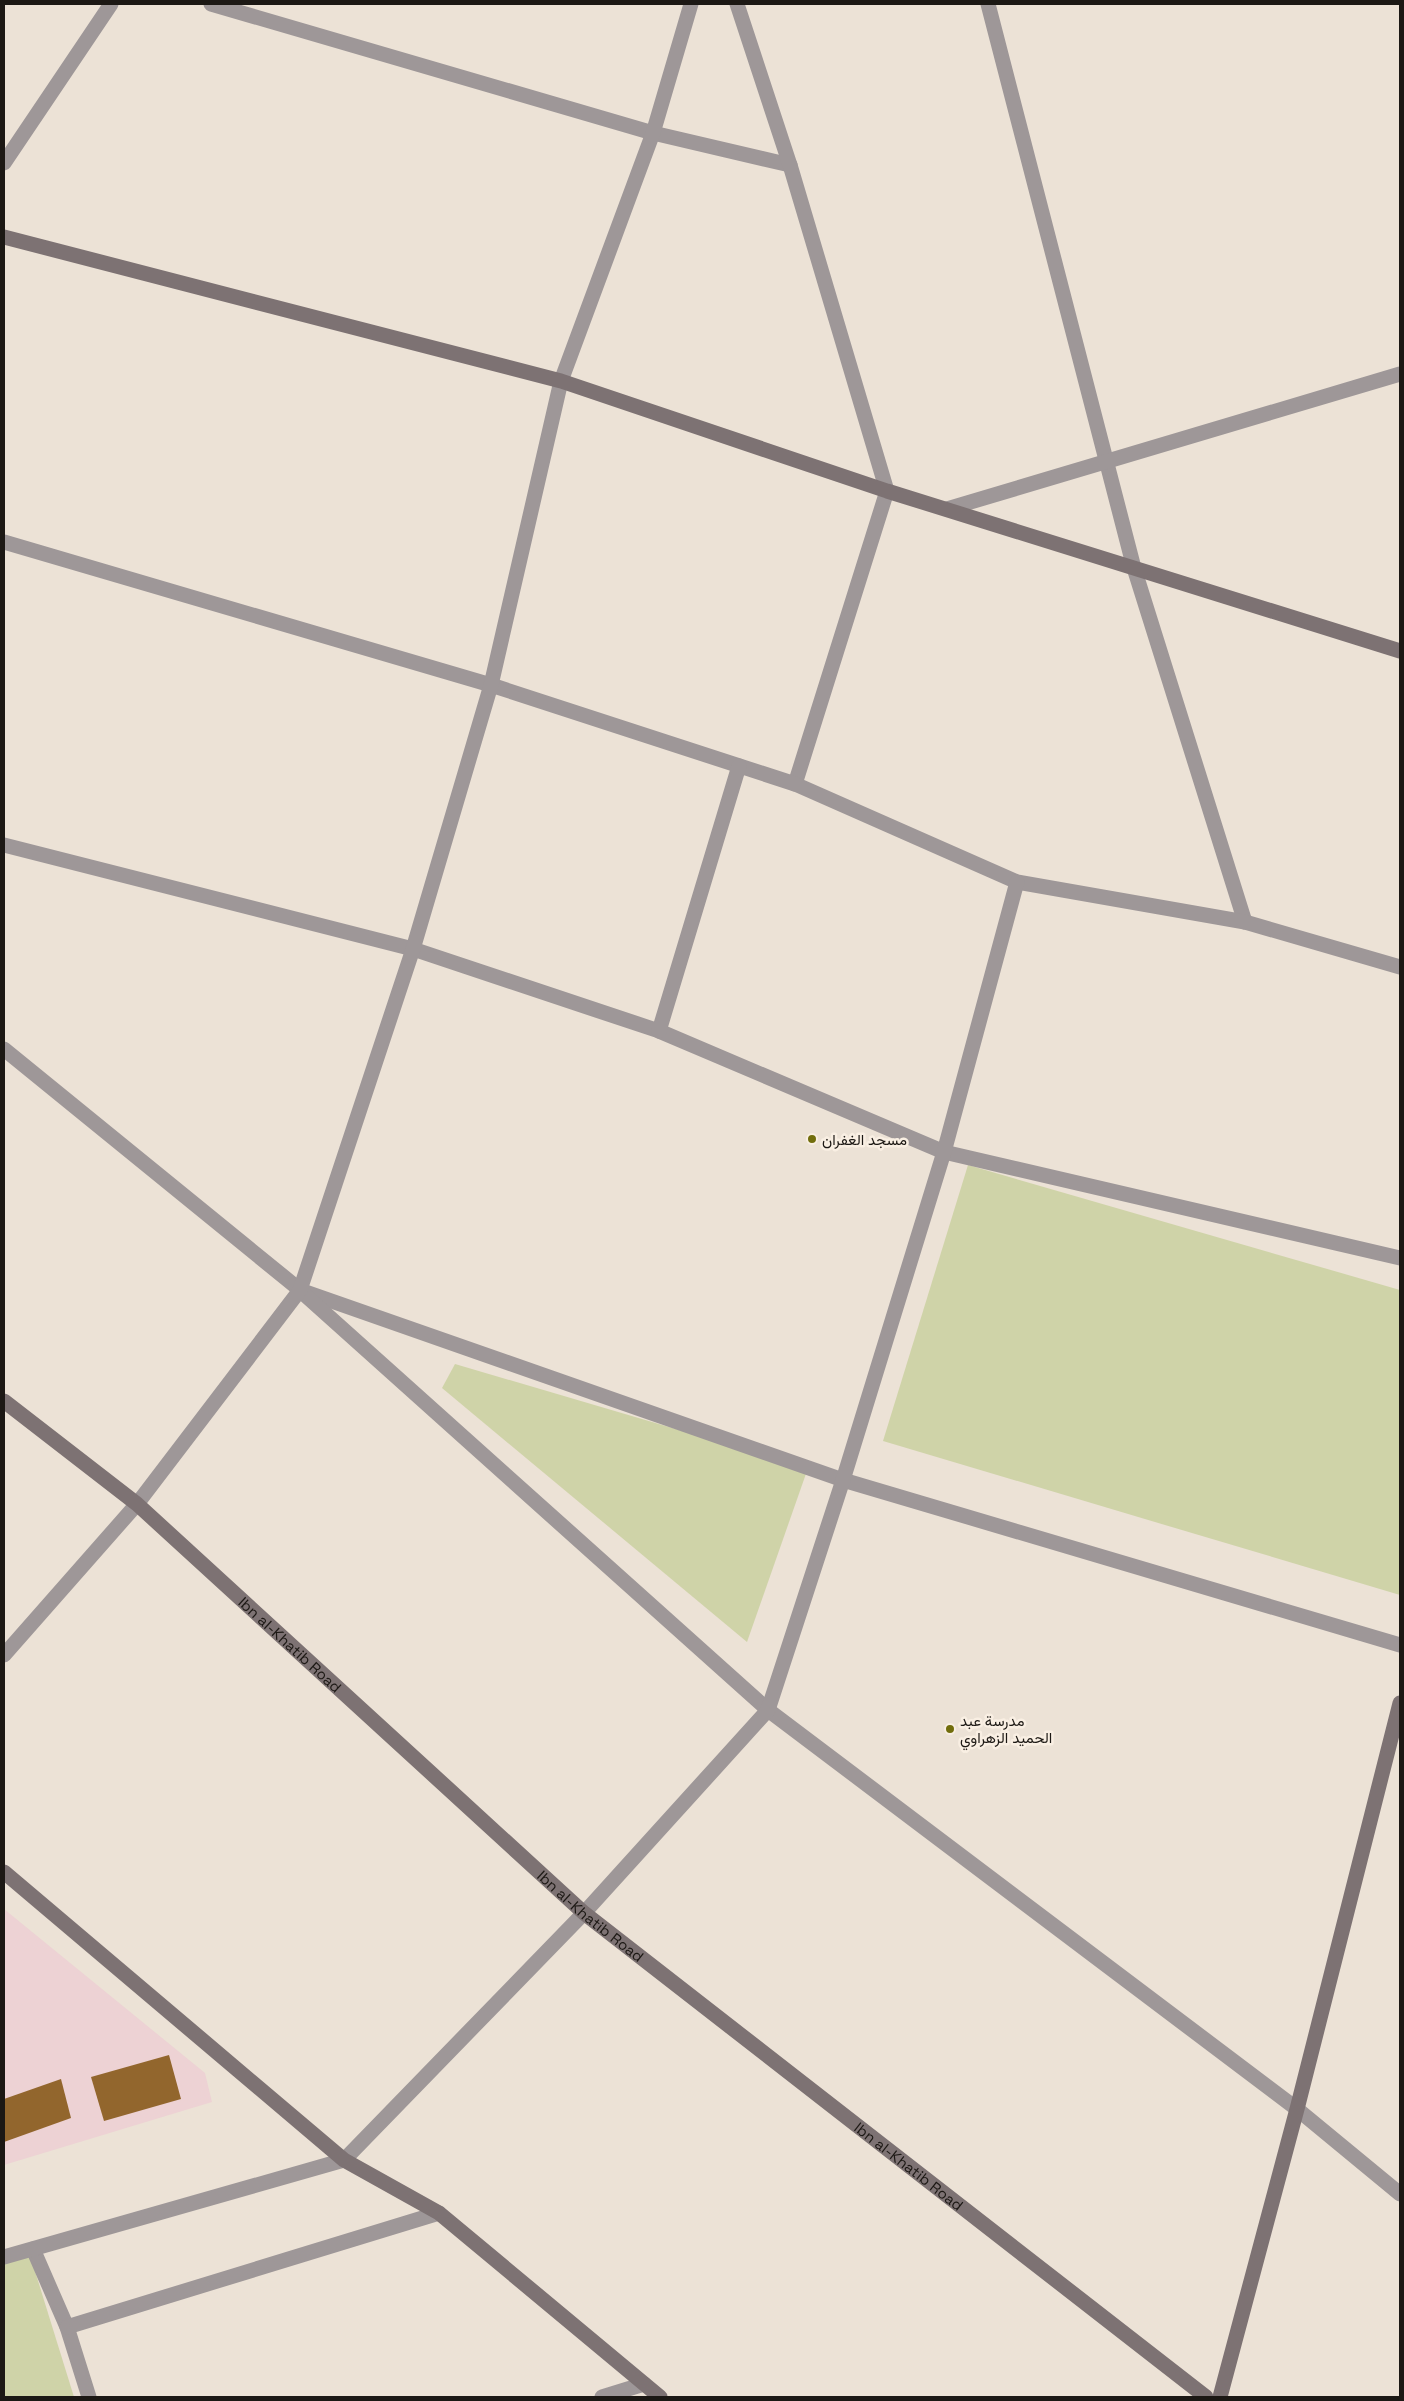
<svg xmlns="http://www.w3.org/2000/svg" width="1404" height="2401" viewBox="0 0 1404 2401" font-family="'Space Grotesk',Vazirmatn,sans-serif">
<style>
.education{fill:#edd2d4}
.green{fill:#cfd3a8}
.building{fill:#92662d}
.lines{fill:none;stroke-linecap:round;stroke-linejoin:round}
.street{stroke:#9e9798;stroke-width:15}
.secondary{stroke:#7d7273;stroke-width:15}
.poi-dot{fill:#716d0c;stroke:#f9efe3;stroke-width:2}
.labels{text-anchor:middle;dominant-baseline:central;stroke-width:5;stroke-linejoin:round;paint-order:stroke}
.poi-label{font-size:15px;fill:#1c1814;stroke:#f9efe3;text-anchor:start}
.street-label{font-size:15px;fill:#1c1814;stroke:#f9efe3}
</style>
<rect width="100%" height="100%" fill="#ece2d6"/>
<polygon class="education" points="4,1909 205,2073 212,2102 4,2165"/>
<g class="green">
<polygon points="968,1165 1400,1290 1400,1595 883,1441"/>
<polygon points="455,1364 808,1468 747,1642 442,1388"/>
<polygon points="30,2255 74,2397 4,2397 4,2263"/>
</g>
<g class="building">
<polygon points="169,2055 181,2099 104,2121 91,2077"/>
<polygon points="61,2079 71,2118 4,2142 4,2099"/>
</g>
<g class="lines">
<g class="street">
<polyline points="211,4 653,133 790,165"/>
<polyline points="737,4 790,165 887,491 795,784"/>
<polyline points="988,4 1134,568 1245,922"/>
<polyline points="4,163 111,4"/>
<polyline points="947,509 1400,374"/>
<polyline points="4,542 491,685 795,784 1017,882 1245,922 1400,967"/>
<polyline points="4,845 413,949 659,1031 944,1152 1400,1258"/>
<polyline points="659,1031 739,766"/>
<polyline points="4,1049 300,1290 843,1480 1400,1645"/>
<polyline points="305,1295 768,1710 1297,2109 1400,2194"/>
<polyline points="4,1655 137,1504 300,1290 413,949 491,685 561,381 653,133 691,4"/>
<polyline points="33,2249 67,2327 89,2397"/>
<polyline points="4,2257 344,2160 584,1913 768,1710 843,1480 944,1152 1017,882"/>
<polyline points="67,2327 439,2213"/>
<polyline points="602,2397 644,2384"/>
</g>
<g class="secondary">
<polyline points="4,237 561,381 887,491 1400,651"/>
<path id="s1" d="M4,1401L137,1504L584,1913L1206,2397"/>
<polyline points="4,1872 344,2160 439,2213 660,2397"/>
<polyline points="1220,2397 1297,2109 1400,1703"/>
</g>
</g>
<g class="poi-dot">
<circle cx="812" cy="1139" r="5"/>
<circle cx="950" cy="1729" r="5"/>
</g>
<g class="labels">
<g class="poi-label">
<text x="822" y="1139">مسجد الغفران</text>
<text x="960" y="1720">مدرسة عبد<tspan x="960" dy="17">الحميد الزهراوي</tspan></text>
</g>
<g class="street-label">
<text stroke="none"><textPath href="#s1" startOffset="376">Ibn al-Khatib Road</textPath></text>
<text stroke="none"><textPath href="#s1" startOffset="781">Ibn al-Khatib Road</textPath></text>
<text stroke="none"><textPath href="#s1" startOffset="1186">Ibn al-Khatib Road</textPath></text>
</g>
</g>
<rect width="1404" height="2401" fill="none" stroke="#1c1814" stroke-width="10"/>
</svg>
